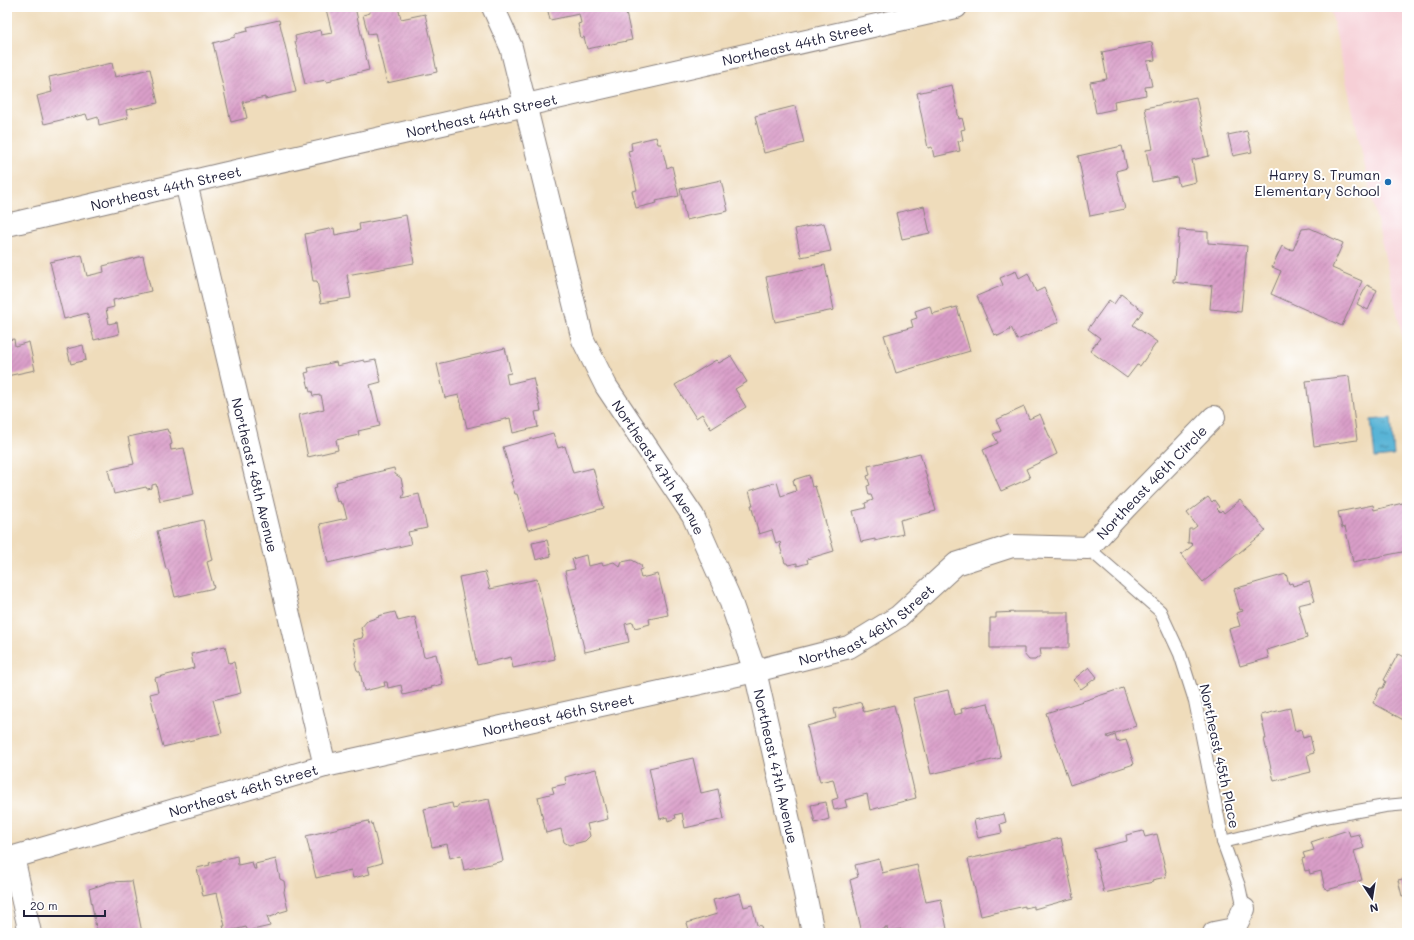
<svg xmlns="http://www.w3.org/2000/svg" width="1414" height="940" viewBox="0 0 1414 940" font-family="Mali,sans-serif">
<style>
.built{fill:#f6cfd6}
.water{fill:url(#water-ripples);stroke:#3d6b88}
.building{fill:url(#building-hatch)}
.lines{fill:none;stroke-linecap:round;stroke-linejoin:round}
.service-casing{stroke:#887f7b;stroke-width:14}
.minor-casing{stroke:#887f7b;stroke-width:24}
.tertiary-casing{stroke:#887f7b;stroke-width:24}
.service{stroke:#fff;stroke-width:12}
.minor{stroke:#fff;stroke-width:22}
.tertiary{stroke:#fff;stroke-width:22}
.poi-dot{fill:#1f6fb2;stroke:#fff;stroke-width:1.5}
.labels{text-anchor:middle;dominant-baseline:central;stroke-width:4;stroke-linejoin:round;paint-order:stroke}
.street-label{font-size:14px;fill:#22223b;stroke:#fff}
.poi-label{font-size:14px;fill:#22223b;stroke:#fff;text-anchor:end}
</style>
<defs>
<pattern id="water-ripples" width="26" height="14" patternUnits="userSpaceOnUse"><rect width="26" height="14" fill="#58b4d6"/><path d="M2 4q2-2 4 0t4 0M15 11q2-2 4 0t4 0" fill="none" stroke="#4892af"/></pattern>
<pattern id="building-hatch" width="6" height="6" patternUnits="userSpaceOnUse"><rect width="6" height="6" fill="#da9fc9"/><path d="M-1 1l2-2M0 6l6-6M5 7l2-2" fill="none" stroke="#b081a4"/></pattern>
</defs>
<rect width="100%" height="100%" fill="#fff"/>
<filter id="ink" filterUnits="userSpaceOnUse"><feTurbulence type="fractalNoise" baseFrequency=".025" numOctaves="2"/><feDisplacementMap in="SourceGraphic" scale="8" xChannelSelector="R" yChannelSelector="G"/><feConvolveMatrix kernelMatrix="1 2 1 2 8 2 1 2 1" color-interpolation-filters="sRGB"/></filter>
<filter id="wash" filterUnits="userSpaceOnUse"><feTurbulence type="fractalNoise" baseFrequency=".012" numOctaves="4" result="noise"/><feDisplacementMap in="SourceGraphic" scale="16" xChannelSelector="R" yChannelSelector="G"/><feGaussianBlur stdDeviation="0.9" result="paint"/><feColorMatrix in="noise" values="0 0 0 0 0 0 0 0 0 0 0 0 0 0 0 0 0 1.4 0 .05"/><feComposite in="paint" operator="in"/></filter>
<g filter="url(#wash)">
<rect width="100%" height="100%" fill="#efdcbb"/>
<polygon class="built" points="1330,7 1407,7 1407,358"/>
<polygon class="water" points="1391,418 1394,456 1375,458 1371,420"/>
<g id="blocks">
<g class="building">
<polygon points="334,7 355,7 369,70 332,79 332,81 327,82 326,80 305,84 295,41 296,40 295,36 320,30 321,35 332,33 326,9"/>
<polygon points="369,7 398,7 401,19 425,14 435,57 434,57 437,72 387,83 375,33 368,34 363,15 370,13"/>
<polygon points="547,7 630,7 631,12 626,13 632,40 587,49 584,37 581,38 578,24 581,23 579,14 550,20"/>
<polygon points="279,20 296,92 265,99 265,97 243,102 247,118 231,122 213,43 235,37 235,34 248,31 247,27"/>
<polygon points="1152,42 1155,60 1147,61 1152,86 1145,87 1146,95 1114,101 1115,109 1096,113 1090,82 1107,79 1102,52"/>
<polygon points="112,63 115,77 150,69 158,103 126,110 128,118 99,125 98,117 88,120 86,114 44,124 37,96 52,92 49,77"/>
<polygon points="952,85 959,119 962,118 965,129 961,130 963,140 958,141 960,151 934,157 932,147 928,148 917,93"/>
<polygon points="1196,97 1209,156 1192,160 1196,182 1179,186 1177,177 1152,182 1146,150 1153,149 1145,108"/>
<polygon points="795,106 804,143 764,153 755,116"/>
<polygon points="1247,131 1252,152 1233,156 1228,135"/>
<polygon points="656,137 658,144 661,144 667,168 672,166 679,196 656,201 657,203 636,208 632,191 637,190 628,151 632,150 631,143"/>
<polygon points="1122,146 1127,168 1116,171 1125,209 1090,216 1078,156"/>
<polygon points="721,180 728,211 686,220 680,189"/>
<polygon points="924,206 930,233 902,239 896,213"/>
<polygon points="406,215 414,263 347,275 351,298 321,303 317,281 313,281 305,234 334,228 335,235 360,230 359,224"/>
<polygon points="824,223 831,251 801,257 795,229"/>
<polygon points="1310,228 1343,243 1332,268 1362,281 1342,326 1271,294 1281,271 1272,267 1282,246 1290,250 1291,249 1293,250 1302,229"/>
<polygon points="1179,230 1208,232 1208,243 1247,246 1241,312 1210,309 1212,284 1210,286 1173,282 1173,279 1175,279"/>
<polygon points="82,255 87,276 104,272 103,266 143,256 151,291 113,300 114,307 106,309 109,324 117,322 119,334 94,340 87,313 64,319 50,262"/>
<polygon points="825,265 834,310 775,322 766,277"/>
<polygon points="1016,271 1019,278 1028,273 1036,292 1044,288 1059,322 1017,340 1011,327 1009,328 1010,330 998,336 997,334 994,335 977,296 1003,285 1000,278"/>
<polygon points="1367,285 1377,290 1368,310 1357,304"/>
<polygon points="1121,294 1143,311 1133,325 1157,342 1140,366 1137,365 1127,378 1090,351 1100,338 1088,329 1109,300 1114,304"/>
<polygon points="930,306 932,314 957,307 970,351 896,373 884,335 913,327 911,320 917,318 915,311"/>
<polygon points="14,339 15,346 29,342 35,370 7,376 7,340"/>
<polygon points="83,345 86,360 71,364 67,349"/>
<polygon points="505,348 511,373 506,374 508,384 533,378 541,411 535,412 538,427 513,433 510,418 467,428 459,395 445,398 437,364"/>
<polygon points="731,356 747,382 735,389 746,407 711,429 702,414 696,418 675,385 716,360 719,363"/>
<polygon points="364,360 365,362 376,360 381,382 370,385 380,426 358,431 359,435 336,440 338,450 308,457 299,415 324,409 321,395 313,396 312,391 310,392 305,373 309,372 308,368 336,362 337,366"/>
<polygon points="1349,376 1357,440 1314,446 1306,381"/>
<polygon points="1024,407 1029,419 1040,414 1057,454 1026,469 1030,478 1001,491 983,450 998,443 993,434 1001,431 996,420"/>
<polygon points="167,429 168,432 169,432 172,444 170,445 171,450 184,448 194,494 160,501 156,484 152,485 152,488 147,489 146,487 114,494 108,470 134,464 128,437"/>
<polygon points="553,433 558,448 565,446 573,473 593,468 604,508 528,530 517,494 515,494 511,482 513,481 503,447"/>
<polygon points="920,453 936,511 900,520 903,534 875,541 875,539 861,542 853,511 866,508 865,503 873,500 871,495 869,495 867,486 870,485 867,476 870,475 868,466"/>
<polygon points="394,468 395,474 401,478 404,493 402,498 419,494 427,528 408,532 411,544 328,563 320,524 347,518 343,504 341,504 340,501 337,502 333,486 337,485 336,482"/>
<polygon points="809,475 812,487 815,486 834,551 807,559 808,563 797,566 797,563 788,565 787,563 785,563 780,546 781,546 780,542 776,544 772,530 759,534 751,505 753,505 749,491 777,482 781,496 796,491 793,480"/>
<polygon points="1208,497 1212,502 1214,500 1219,507 1217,509 1220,512 1222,510 1224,513 1240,500 1266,531 1203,582 1181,555 1193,545 1191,543 1188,543 1189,529 1193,529 1197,526 1187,513"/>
<polygon points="1407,502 1407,551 1353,562 1345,527 1342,528 1338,512 1373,505 1374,510"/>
<polygon points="203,520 212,560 207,562 214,588 175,597 168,569 166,569 157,531"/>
<polygon points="547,540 551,556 536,560 532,543"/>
<polygon points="586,555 588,566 602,563 603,565 614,562 620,567 622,562 632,560 641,565 642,569 639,570 641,578 658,574 668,615 649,619 650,624 635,628 633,622 625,624 629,642 585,652 565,571 575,569 572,559"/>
<polygon points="485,572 490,589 537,579 555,659 513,668 511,657 477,665 459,577"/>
<polygon points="1286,574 1289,584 1292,583 1293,586 1309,581 1315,601 1298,605 1307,638 1267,650 1269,658 1240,666 1229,629 1240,626 1236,613 1243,611 1242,609 1240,610 1234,589"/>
<polygon points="395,612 398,621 415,617 424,657 436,654 443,684 431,687 432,688 403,695 401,685 388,688 387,682 384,682 385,686 364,691 360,672 357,670 355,663 357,659 353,640 362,638 363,635 361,628 367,621 379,617 378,616"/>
<polygon points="1017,612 1069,612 1069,648 1040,648 1041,655 1035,660 1029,660 1024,654 1024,648 990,648 990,618 996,618 996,613"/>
<polygon points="225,646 229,663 234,662 241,693 213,700 222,733 163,747 150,694 158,692 155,678 194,668 191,654"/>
<polygon points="1398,654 1407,659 1407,722 1373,703 1380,688 1383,688 1386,681 1384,680"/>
<polygon points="1089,667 1097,677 1081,689 1073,680"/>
<polygon points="1123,688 1136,726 1107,736 1108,738 1115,735 1117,742 1126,740 1134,764 1070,785 1046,713"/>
<polygon points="948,690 954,715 962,713 961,709 988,703 1001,758 931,774 913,698"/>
<polygon points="861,702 864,712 894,705 916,798 870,810 867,794 845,800 847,807 834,810 832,800 838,798 833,779 820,782 807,726 836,718 834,709"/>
<polygon points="1290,708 1295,731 1301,729 1303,738 1310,736 1314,753 1307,755 1311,772 1274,781 1264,739 1266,739 1261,715"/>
<polygon points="693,758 701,793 718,789 724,819 685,828 682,813 675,815 676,818 668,821 667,817 660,819 649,768"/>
<polygon points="596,769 608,819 587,824 590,836 585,841 569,845 564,842 561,829 546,833 538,797 554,793 552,787 566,784 565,777"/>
<polygon points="489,799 503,861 464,870 461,855 450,858 447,844 432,847 424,809 452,803 453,808 458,807 458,805"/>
<polygon points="826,802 829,819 815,823 811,805"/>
<polygon points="1004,814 1006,822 1000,824 1002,833 978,838 974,820"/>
<polygon points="368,821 369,824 372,823 382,863 368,867 370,874 353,878 351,870 316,878 306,836"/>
<polygon points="1348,830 1350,836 1359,834 1364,848 1354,851 1362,880 1327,890 1326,888 1325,889 1321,871 1310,874 1309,870 1305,871 1302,859 1305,858 1303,853 1314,850 1311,842"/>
<polygon points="1143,831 1145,837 1157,834 1166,872 1165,873 1166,877 1152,880 1153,882 1104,893 1094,849 1127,841 1126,835"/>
<polygon points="1061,838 1074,898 1034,909 1034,906 1025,908 1025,906 981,916 968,859"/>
<polygon points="237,856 238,865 252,862 254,869 256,869 255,864 276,859 280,879 284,881 285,887 284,892 288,910 278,913 276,915 270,917 267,916 270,926 248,931 246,927 225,932 223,926 225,926 217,893 203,896 197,868 210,865 209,863"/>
<polygon points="879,859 882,873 917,865 926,902 941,899 947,929 932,932 932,933 902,933 901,929 888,932 887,927 885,927 885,929 862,933 850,880 858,877 855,865"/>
<polygon points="1407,878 1407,895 1402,896 1398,880"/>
<polygon points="132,881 142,933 97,933 89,889 110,882"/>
<polygon points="740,893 744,907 752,905 757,925 761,926 763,933 690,933 687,923 717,914 713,900"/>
</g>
</g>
</g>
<g filter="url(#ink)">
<use href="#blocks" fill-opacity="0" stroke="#887f7b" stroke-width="1"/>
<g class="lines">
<defs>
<g id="service">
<polyline points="1088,548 1160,611 1180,654 1195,701 1223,842 1239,886 1244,909"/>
<polyline points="1223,842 1319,818 1385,806 1407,804"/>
</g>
<g id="minor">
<path id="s1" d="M493,7L511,47L583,340L606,386L693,516L729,597L755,671L801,874L813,933"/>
<path id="s2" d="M186,183L325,766"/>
<polyline points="13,857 30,933"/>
<path id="s3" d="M7,859L325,766L755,671L849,647L898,617L956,564L1012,546L1088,548L1126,507L1214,417"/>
<polyline points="1214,933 1234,929 1244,909"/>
</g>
<g id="tertiary">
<path id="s4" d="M7,225L223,174L956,7"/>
</g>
</defs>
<use href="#service" class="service-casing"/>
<use href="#minor" class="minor-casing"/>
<use href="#tertiary" class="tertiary-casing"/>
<use href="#service" class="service"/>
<use href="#minor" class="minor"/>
<use href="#tertiary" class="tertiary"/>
</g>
</g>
<circle class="poi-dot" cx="1388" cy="182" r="4"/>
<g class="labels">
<g class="street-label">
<text stroke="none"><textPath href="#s4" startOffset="811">Northeast 44th Street</textPath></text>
<text stroke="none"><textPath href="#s4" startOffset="487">Northeast 44th Street</textPath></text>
<text stroke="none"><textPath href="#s4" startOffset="163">Northeast 44th Street</textPath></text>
<text stroke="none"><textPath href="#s1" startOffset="494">Northeast 47th Avenue</textPath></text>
<text stroke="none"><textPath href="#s2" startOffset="300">Northeast 48th Avenue</textPath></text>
<text stroke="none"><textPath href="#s3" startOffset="1231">Northeast 46th Circle</textPath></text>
<text stroke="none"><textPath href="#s3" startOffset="894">Northeast 46th Street</textPath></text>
<text stroke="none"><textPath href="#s3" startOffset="570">Northeast 46th Street</textPath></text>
<text transform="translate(1220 756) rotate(78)">Northeast 45th Place</text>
<text stroke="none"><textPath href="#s1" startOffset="818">Northeast 47th Avenue</textPath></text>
<text stroke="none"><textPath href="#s3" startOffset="246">Northeast 46th Street</textPath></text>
</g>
<g class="poi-label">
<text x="1380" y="174">Harry S. Truman<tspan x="1380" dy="16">Elementary School</tspan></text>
</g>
</g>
<rect width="1414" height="940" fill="none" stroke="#fff" stroke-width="24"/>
<g transform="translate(1372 898) rotate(168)" stroke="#ffffff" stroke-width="3" paint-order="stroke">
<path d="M0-3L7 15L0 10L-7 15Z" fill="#22223b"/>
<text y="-6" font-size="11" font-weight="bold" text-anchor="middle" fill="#22223b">N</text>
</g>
<path d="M24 910v6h81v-6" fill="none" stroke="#22223b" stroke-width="2"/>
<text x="30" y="910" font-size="12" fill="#22223b" stroke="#ffffff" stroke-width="3" paint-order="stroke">20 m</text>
</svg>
